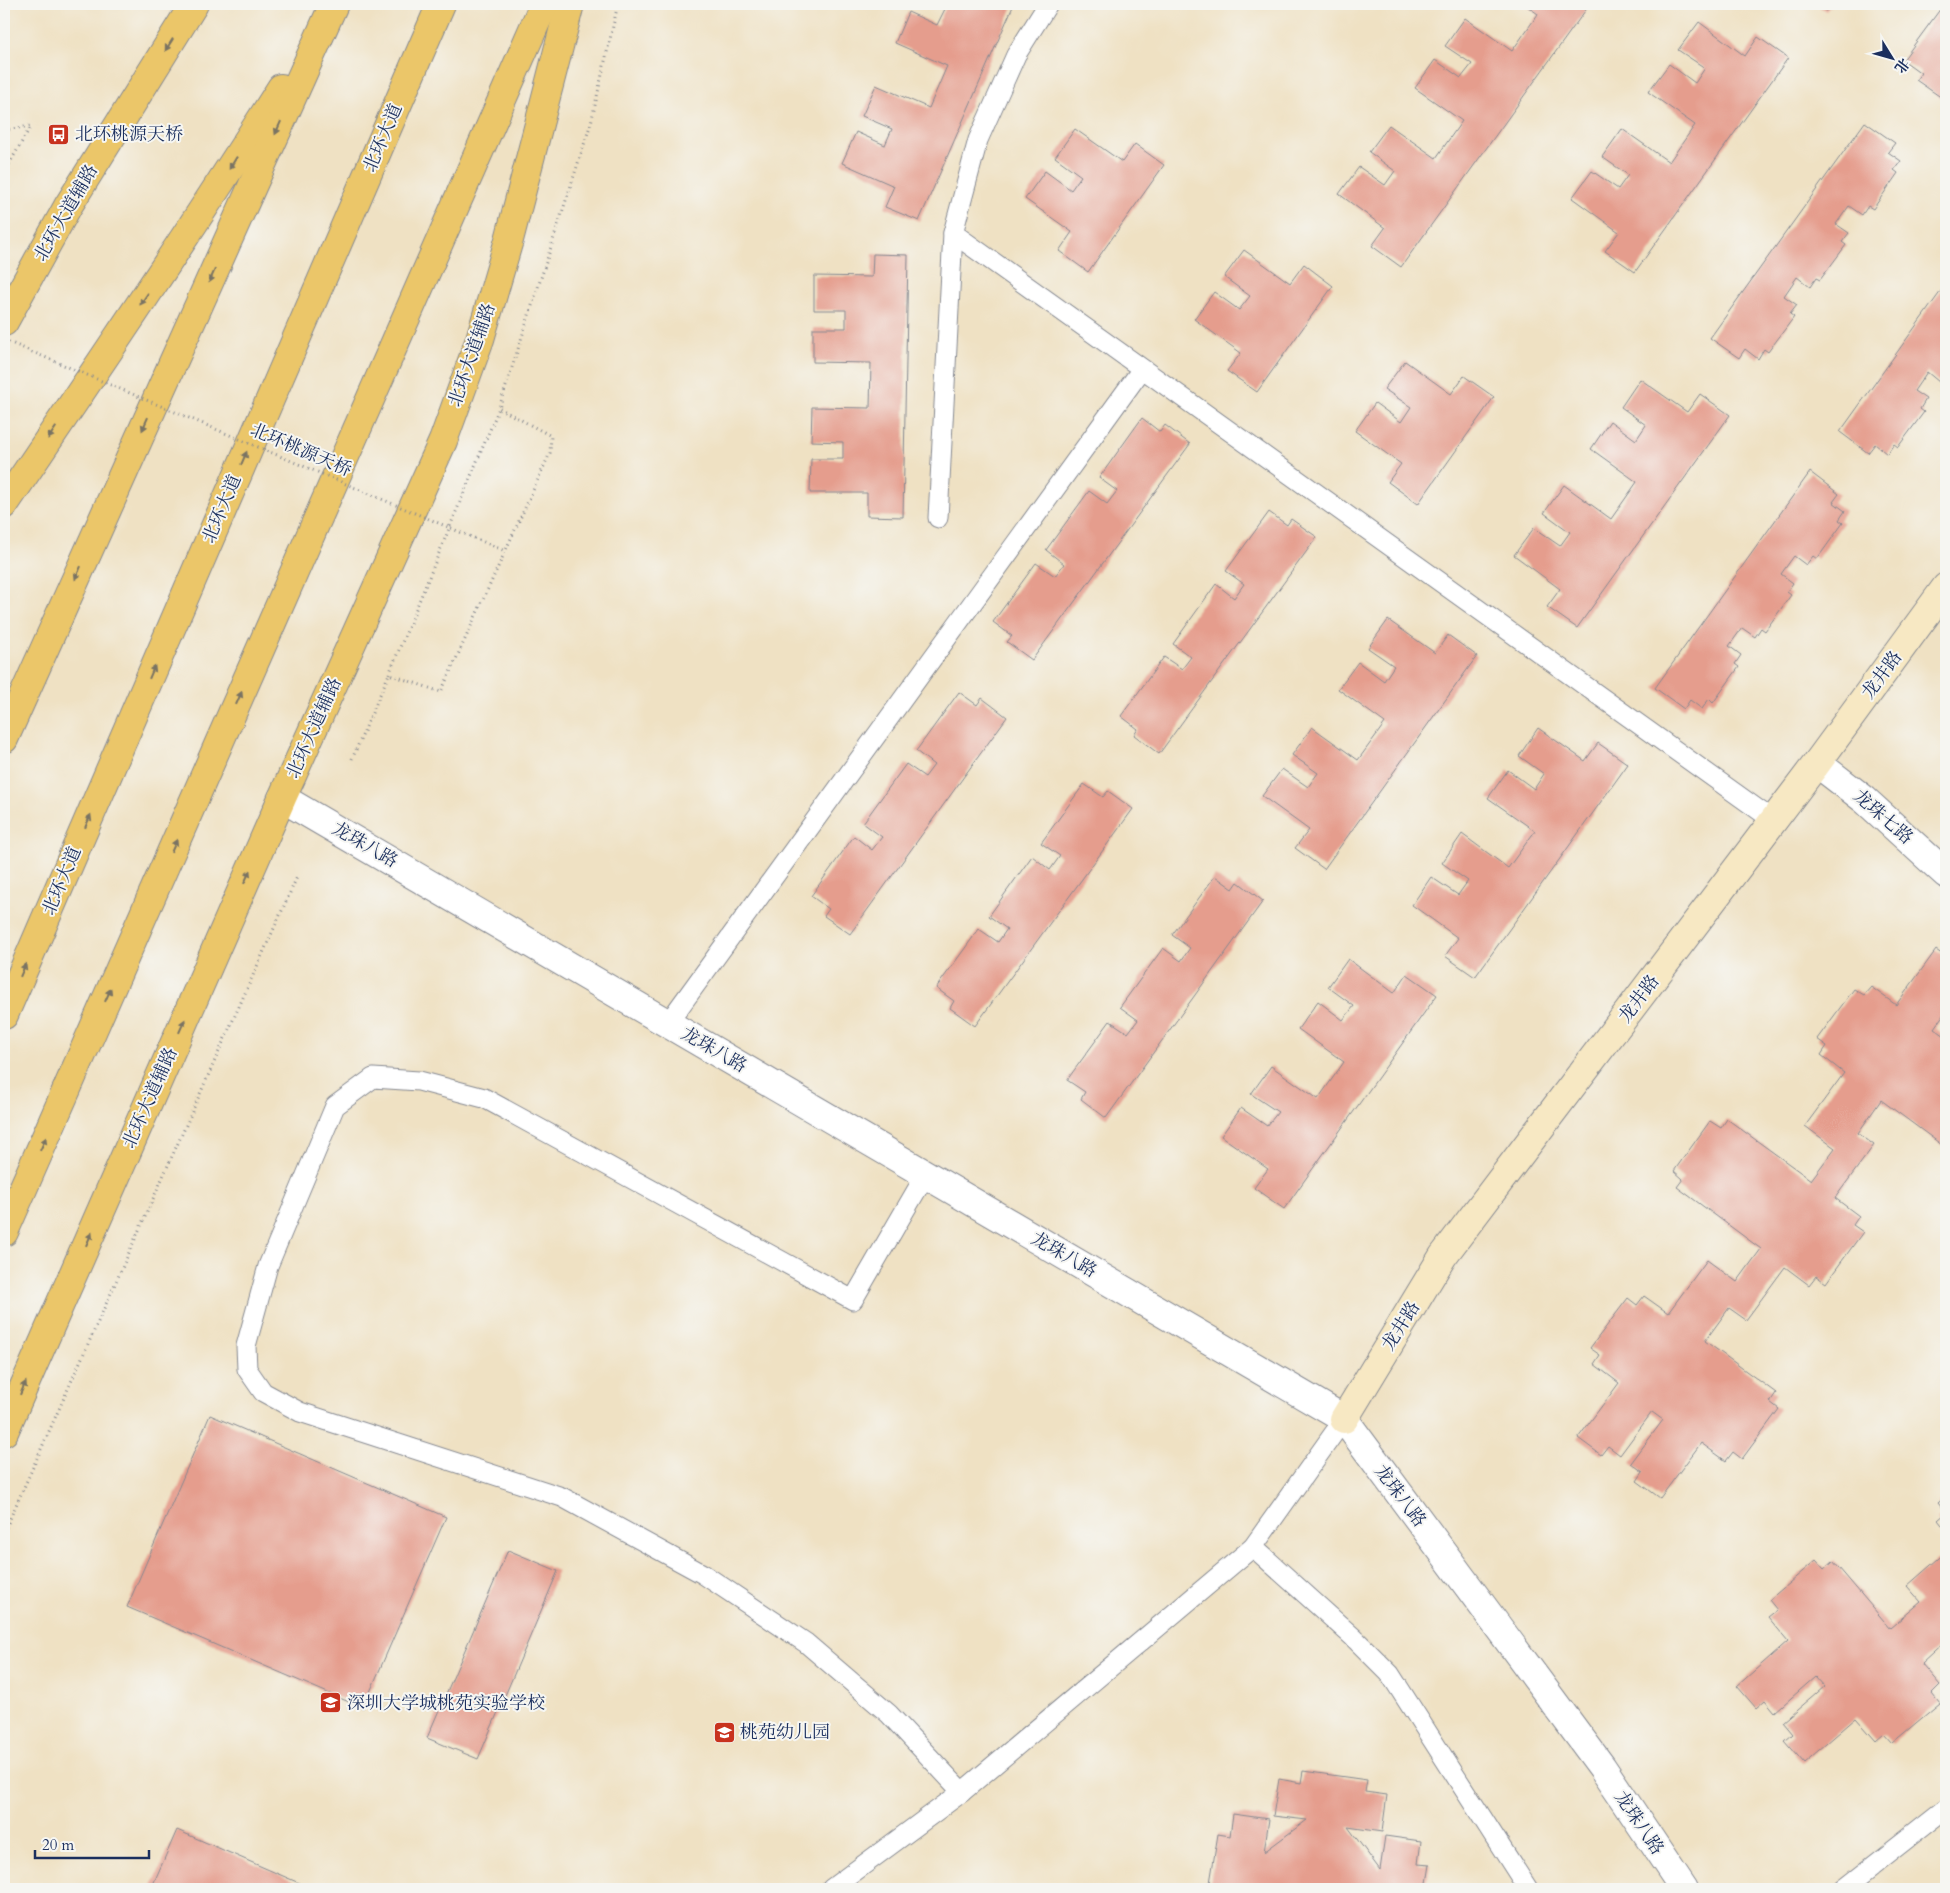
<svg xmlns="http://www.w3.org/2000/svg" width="1950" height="1893" viewBox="0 0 1950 1893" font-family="Cardo,'Noto Serif SC',serif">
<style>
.building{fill:#e59d8d}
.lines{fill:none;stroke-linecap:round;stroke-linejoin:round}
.lane-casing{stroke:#858890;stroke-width:21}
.street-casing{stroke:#858890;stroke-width:30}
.secondary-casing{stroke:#858890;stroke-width:30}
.primary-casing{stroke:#858890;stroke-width:30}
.highway-casing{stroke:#858890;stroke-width:30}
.path{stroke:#858890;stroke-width:3;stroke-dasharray:1 4;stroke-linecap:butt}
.lane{stroke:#fff;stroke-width:19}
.street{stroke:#fff;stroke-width:28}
.secondary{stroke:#f7e8c3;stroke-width:28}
.primary{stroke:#ebc669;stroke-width:28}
.highway{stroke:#ebc669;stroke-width:28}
.path-bridge{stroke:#858890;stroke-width:3;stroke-dasharray:1 4;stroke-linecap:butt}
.oneway{fill:#797363}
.labels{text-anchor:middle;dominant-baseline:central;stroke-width:4;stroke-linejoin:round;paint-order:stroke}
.poi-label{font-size:18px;fill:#1b2f5e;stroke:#f6f6f2;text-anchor:start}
.street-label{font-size:18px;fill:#1b2f5e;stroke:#f6f6f2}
</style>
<rect width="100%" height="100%" fill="#f6f6f2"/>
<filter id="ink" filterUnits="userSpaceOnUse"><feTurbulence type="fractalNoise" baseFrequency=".02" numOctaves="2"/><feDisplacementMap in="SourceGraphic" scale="10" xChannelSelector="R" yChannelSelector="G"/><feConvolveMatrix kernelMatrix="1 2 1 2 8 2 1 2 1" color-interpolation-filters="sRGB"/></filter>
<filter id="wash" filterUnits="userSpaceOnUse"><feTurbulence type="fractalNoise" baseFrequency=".0096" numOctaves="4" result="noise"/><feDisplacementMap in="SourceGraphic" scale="20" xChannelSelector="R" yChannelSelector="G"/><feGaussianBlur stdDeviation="1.12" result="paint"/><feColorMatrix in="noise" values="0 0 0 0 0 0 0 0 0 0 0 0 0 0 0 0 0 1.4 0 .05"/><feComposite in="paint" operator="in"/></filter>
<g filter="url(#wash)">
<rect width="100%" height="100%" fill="#efe1c3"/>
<g id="blocks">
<g class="building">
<polygon points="932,4 1014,4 919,221 885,207 894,186 842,163 856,132 885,145 892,129 862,116 876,85 929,108 947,66 895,43 908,12 937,25 945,9"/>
<polygon points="1524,4 1590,4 1401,267 1372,246 1385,228 1339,194 1359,167 1385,185 1395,171 1369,152 1389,125 1436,158 1462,121 1415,88 1435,60 1461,78 1472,64 1445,46 1465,18 1512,51 1538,14"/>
<polygon points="1816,4 1831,4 1826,11"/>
<polygon points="1944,4 1946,4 1946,92 1942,98 1916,80 1921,73 1903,60"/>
<polygon points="1699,22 1745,56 1758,37 1788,58 1635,272 1605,251 1619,232 1572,198 1592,171 1618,189 1628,175 1602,157 1622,129 1669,162 1695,125 1648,92 1669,64 1695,83 1705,68 1678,50"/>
<polygon points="1865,122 1895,143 1888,152 1901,161 1894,170 1898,173 1873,209 1868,206 1862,215 1849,206 1836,224 1849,233 1842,242 1846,245 1820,280 1816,278 1810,287 1797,277 1784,296 1797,305 1790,314 1794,317 1768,352 1764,349 1758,359 1745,349 1739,358 1710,338"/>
<polygon points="1075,129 1122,162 1135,144 1164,165 1088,272 1059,251 1072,232 1025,199 1045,171 1071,190 1081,176 1055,157"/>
<polygon points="1244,250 1290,283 1304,264 1333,286 1257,392 1227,371 1241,353 1194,319 1214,292 1239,310 1250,296 1224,277"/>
<polygon points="873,254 908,255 903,517 867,516 867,493 810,493 811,459 843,459 843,442 811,441 812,407 870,408 871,363 813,362 813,328 846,328 846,310 814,310 814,276 872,277"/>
<polygon points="1946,284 1946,373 1939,382 1927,372 1914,391 1926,399 1920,409 1924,412 1898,447 1894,444 1887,454 1875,444 1868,453 1840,432"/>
<polygon points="1405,361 1451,394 1464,376 1494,397 1418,504 1388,482 1401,464 1355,431 1375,403 1401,422 1411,407 1384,389"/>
<polygon points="1640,379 1687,412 1700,394 1730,415 1577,628 1547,607 1560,589 1514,555 1534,528 1560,546 1570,532 1544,513 1564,485 1611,519 1637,482 1591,449 1610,421 1636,440 1646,425 1621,407"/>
<polygon points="1142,418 1160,432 1165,425 1190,444 1032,660 1007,642 1012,636 993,622 1036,563 1055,576 1064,564 1046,550 1089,491 1107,504 1117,491 1099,478"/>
<polygon points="1810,472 1839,494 1833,502 1845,511 1839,520 1843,523 1817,559 1813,556 1806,565 1794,556 1781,574 1793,583 1787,592 1791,595 1765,631 1761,628 1755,637 1742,628 1729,646 1741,655 1735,664 1739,667 1713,703 1709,699 1702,709 1690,700 1684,709 1655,688"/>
<polygon points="1269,512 1287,525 1291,519 1317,537 1159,754 1134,735 1138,729 1121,716 1164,657 1182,669 1191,657 1173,644 1216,584 1234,598 1244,584 1226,571"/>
<polygon points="1388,620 1435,653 1448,635 1477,656 1324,869 1295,848 1309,830 1262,796 1282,769 1308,787 1318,773 1292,755 1312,727 1358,760 1385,723 1338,689 1358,662 1384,681 1394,666 1368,648"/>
<polygon points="959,692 977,705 982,698 1007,717 850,934 824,916 829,909 811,896 854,836 872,850 882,837 863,823 906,764 925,777 934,765 916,751"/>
<polygon points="1538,728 1585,761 1598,743 1628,764 1475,977 1445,956 1458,938 1412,905 1431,877 1458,895 1468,881 1442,863 1462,834 1508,868 1535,831 1488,798 1508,770 1534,789 1544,774 1519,756"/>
<polygon points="1084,784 1103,797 1108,791 1133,809 975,1026 950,1008 954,1001 936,988 979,929 998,942 1007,929 989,916 1032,856 1050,870 1060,856 1041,843"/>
<polygon points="1215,876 1233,889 1238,882 1263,901 1106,1118 1081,1099 1085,1092 1067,1080 1110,1021 1128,1033 1138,1020 1120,1007 1163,948 1181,961 1190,948 1172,935"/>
<polygon points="1936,950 1946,957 1946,1011 1934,1028 1945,1036 1946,1034 1946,1148 1881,1100 1858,1133 1874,1145 1835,1198 1859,1216 1853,1225 1863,1232 1826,1283 1816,1276 1809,1285 1785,1267 1746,1320 1729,1308 1705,1341 1776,1393 1770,1402 1779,1409 1742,1459 1733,1452 1726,1461 1701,1443 1660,1498 1637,1481 1643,1472 1631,1463 1663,1420 1652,1412 1620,1455 1608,1446 1601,1455 1578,1438 1619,1383 1594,1364 1600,1355 1590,1348 1628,1298 1637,1305 1644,1296 1668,1313 1707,1260 1737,1282 1761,1249 1677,1187 1683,1179 1674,1171 1710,1121 1721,1128 1727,1119 1811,1180 1835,1148 1805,1126 1844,1073 1821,1055 1827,1046 1817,1039 1854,989 1864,995 1871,987 1896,1005"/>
<polygon points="1348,959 1394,993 1407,974 1437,995 1284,1209 1254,1188 1268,1169 1221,1136 1241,1108 1267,1126 1278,1112 1251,1094 1271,1066 1318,1099 1344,1062 1298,1029 1318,1001 1343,1020 1354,1006 1328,987"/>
<polygon points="210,1415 446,1517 363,1708 127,1607"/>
<polygon points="1946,1496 1946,1513 1938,1503"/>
<polygon points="1946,1513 1946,1530 1938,1520"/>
<polygon points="508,1550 558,1571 478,1759 427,1738"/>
<polygon points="1946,1552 1946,1640 1921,1663 1940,1685 1932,1693 1940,1703 1892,1743 1884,1734 1876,1741 1856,1718 1804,1763 1785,1741 1793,1734 1783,1722 1824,1687 1815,1677 1775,1712 1765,1700 1756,1708 1737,1686 1788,1641 1768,1617 1777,1610 1769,1600 1816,1560 1824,1569 1833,1561 1890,1628 1921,1602 1907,1586"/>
<polygon points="1303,1771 1367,1780 1365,1792 1387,1795 1382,1832 1348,1827 1380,1870 1385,1836 1421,1841 1418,1864 1430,1865 1426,1889 1209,1889 1218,1834 1230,1836 1233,1814 1269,1819 1264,1852 1307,1820 1273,1816 1279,1779 1301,1783"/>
<polygon points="177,1830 313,1889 151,1889"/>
</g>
</g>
</g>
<g filter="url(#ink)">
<use href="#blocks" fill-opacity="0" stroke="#858890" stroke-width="1"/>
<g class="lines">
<defs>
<g id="lane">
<polyline points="953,233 1774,821"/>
<polyline points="938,518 953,233 978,140 1016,55 1048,4"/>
<polyline points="668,1023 1142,369"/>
<polyline points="926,1174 853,1300 484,1098 419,1081 373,1078 335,1106 268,1266 246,1346 247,1369 263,1392 300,1412 562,1497 703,1574 806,1643 889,1714 962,1792"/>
<polyline points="1253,1547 1353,1637 1390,1674 1528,1889"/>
<polyline points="831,1889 962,1792 1253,1547 1344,1419"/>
<polyline points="1843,1889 1946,1808"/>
</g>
<g id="street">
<polyline points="1817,763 1865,800 1946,874"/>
<polyline points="282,798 1344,1419 1602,1767 1684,1889"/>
</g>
<polyline id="secondary" points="1344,1419 1443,1256 1817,763 1946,587"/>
<g id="primary">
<polyline points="4,322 68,206 194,4"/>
<polyline points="4,1432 282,798 443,441 480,339 509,240 570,4"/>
</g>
<g id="highway">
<path d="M4,505C98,367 192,229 281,88"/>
<polyline points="4,739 334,4"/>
<polyline points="4,1015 441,4"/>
<polyline points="4,1232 544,4"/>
</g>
</defs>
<use href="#lane" class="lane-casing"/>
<use href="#street" class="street-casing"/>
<use href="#secondary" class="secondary-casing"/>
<use href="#primary" class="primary-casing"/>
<use href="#highway" class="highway-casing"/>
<g class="path">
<polyline points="4,130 31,126"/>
<polyline points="4,173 31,126"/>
<polyline points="389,674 499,408 591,123 618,4"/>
<polyline points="352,759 389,674 441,692 550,453 551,436 499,408"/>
<polyline points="4,1532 297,877"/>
</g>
<use href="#lane" class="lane"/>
<use href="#street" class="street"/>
<use href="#secondary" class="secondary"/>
<use href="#primary" class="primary"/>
<use href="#highway" class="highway"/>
<polyline class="path-bridge" points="4,340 505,551"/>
</g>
<defs><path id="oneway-solid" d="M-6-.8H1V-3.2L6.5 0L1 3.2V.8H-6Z" transform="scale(1.25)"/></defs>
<g class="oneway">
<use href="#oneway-solid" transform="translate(169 45) rotate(122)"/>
<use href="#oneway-solid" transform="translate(278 128) rotate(114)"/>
<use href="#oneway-solid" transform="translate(233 163) rotate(122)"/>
<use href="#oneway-solid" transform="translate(212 276) rotate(114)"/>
<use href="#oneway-solid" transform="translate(144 299) rotate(124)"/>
<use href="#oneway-solid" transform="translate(145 424) rotate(114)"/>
<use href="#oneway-solid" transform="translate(52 433) rotate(124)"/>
<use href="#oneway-solid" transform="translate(244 458) rotate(-67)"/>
<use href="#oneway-solid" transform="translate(78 573) rotate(114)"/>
<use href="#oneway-solid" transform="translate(152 672) rotate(-67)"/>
<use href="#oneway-solid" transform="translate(239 698) rotate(-66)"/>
<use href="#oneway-solid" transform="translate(88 821) rotate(-67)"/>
<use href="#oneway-solid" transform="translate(174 846) rotate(-66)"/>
<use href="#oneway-solid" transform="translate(247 877) rotate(-66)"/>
<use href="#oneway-solid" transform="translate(23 970) rotate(-67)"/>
<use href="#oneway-solid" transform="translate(108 995) rotate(-66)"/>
<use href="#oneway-solid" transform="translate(182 1026) rotate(-66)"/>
<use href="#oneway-solid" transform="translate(43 1144) rotate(-66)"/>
<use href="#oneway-solid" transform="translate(89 1239) rotate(-66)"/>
<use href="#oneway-solid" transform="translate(23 1388) rotate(-66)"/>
</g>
</g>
<defs>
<symbol id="bus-square" viewBox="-11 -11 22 22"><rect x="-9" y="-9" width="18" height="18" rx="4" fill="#c8321e" stroke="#f6f6f2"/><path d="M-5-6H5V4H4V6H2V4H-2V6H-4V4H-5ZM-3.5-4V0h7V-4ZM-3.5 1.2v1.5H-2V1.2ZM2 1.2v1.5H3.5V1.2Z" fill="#fff"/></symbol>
<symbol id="school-square" viewBox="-11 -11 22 22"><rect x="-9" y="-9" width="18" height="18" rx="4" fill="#c8321e" stroke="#f6f6f2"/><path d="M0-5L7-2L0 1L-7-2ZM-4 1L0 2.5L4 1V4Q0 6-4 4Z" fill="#fff"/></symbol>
</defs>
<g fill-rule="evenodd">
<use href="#bus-square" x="46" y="122" width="25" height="25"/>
<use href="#school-square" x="318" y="1690" width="25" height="25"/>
<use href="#school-square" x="712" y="1720" width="25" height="25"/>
</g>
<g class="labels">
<g class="poi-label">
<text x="75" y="134">北环桃源天桥</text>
<text x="347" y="1703">深圳大学城桃苑实验学校</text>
<text x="740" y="1732">桃苑幼儿园</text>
</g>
<g class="street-label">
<text transform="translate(383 138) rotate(-67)">北环大道</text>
<text transform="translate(66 213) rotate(-60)">北环大道辅路</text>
<text transform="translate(472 355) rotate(-71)">北环大道辅路</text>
<text transform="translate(301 450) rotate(23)">北环桃源天桥</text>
<text transform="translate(222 509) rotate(-67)">北环大道</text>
<text transform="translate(1882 675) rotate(-54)">龙井路</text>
<text transform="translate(314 728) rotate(-66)">北环大道辅路</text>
<text transform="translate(1883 817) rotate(41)">龙珠七路</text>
<text transform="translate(365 845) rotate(30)">龙珠八路</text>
<text transform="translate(62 881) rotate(-67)">北环大道</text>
<text transform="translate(1639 999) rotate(-53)">龙井路</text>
<text transform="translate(714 1050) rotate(30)">龙珠八路</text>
<text transform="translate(150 1098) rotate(-66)">北环大道辅路</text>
<text transform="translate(1064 1255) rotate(30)">龙珠八路</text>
<text transform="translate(1401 1326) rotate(-58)">龙井路</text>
<text transform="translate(1400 1496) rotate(53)">龙珠八路</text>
<text transform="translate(1639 1823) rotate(56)">龙珠八路</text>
</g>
</g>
<rect width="1950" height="1893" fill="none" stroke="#f6f6f2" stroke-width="20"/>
<g transform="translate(1892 58) rotate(127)" stroke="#f6f6f2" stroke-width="4" paint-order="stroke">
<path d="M0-4L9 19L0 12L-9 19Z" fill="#1b2f5e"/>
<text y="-8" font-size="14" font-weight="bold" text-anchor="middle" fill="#1b2f5e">北</text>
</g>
<path d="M35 1850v8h114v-8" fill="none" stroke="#1b2f5e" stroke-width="2.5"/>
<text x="42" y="1850" font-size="15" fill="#1b2f5e" stroke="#f6f6f2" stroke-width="4" paint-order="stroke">20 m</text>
</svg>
